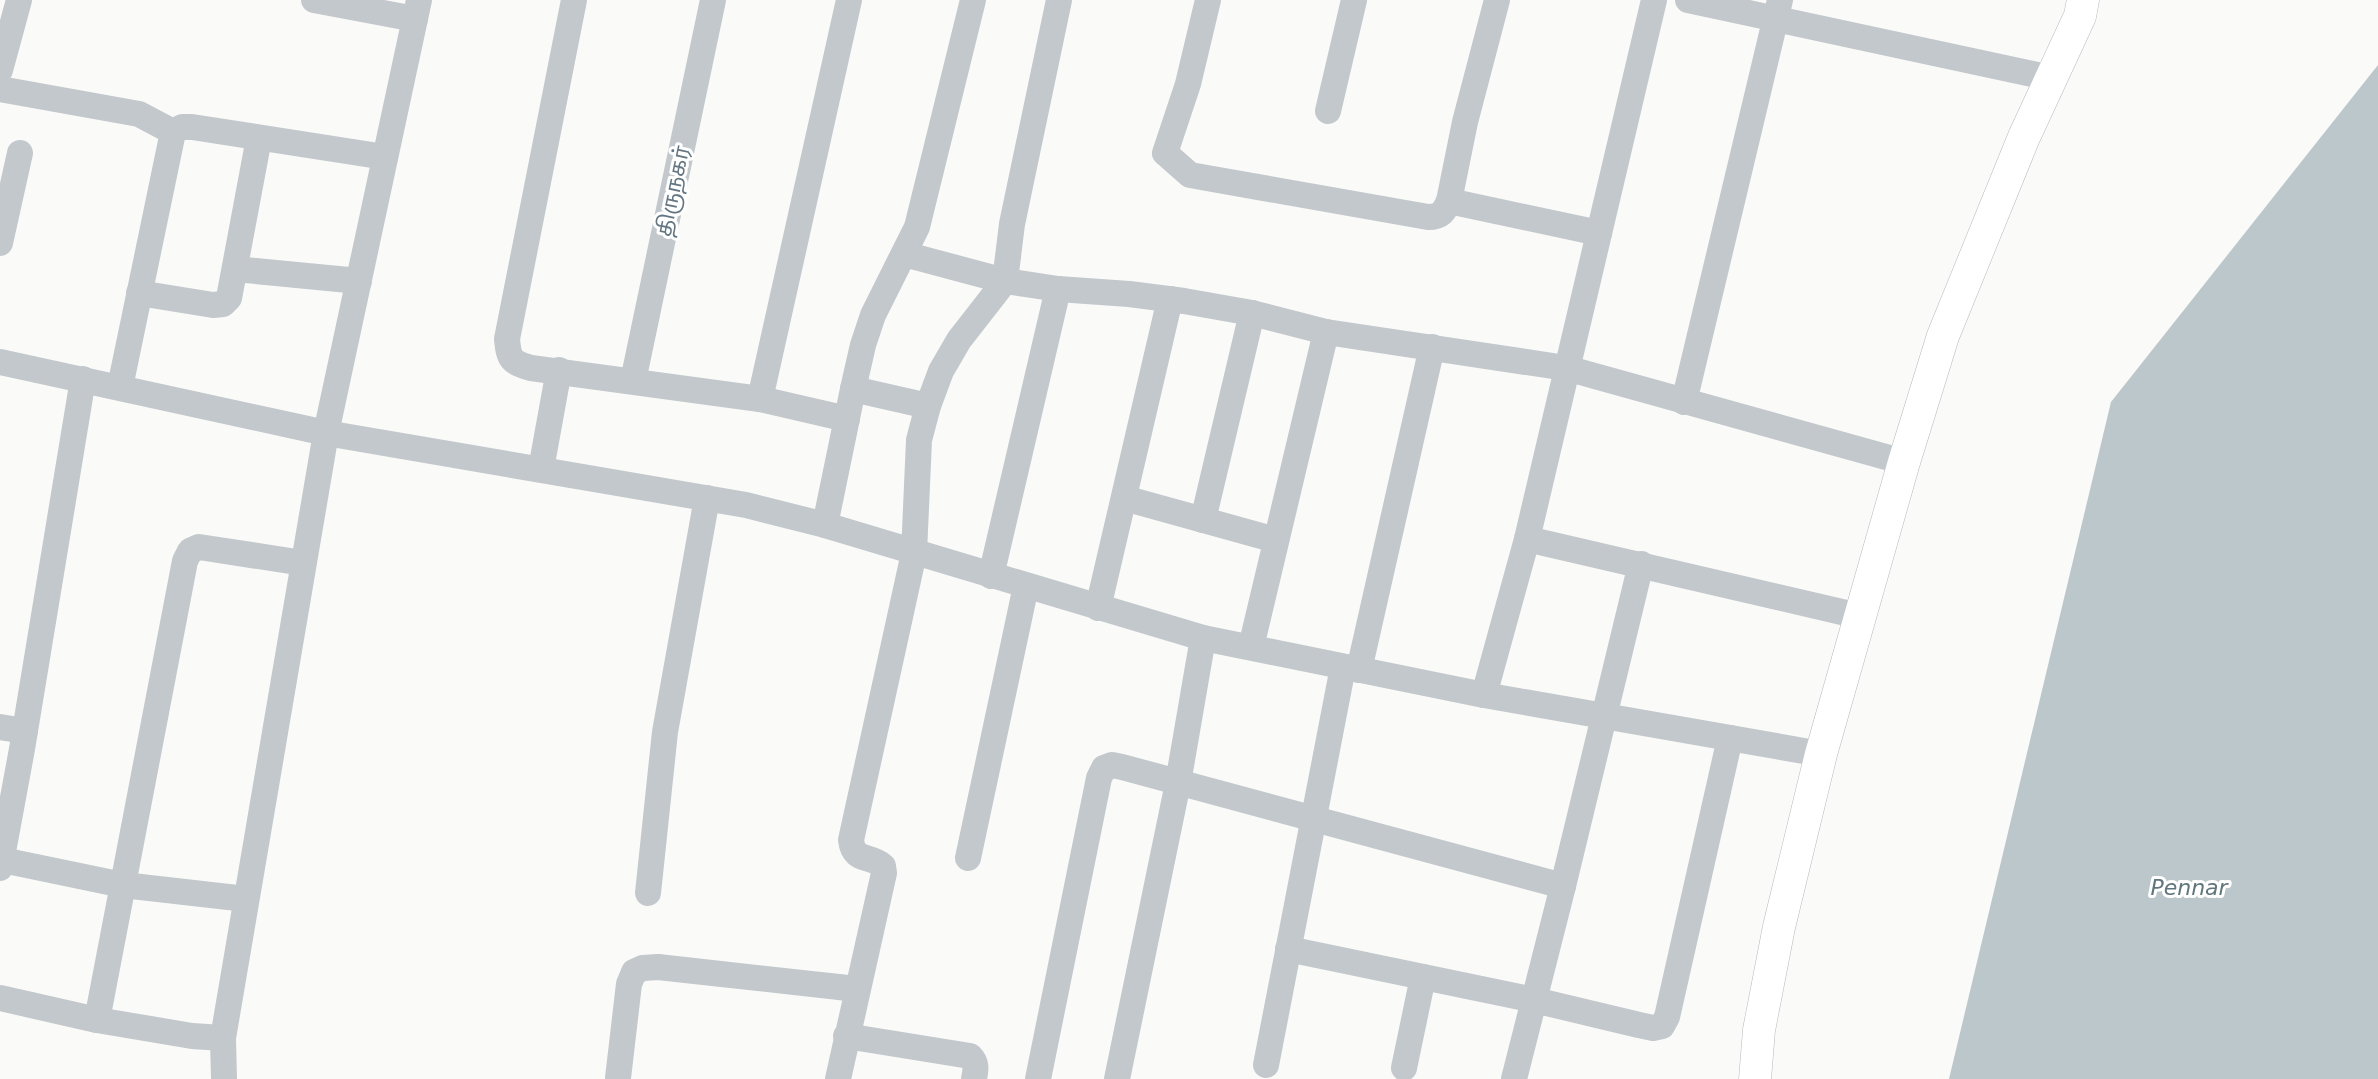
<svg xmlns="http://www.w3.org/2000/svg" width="2378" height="1079" viewBox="0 0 2378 1079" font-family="'DejaVu Sans','Noto Sans Tamil',sans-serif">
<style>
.water{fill:#bbc7cb}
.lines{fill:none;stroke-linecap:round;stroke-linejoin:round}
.major-casing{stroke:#b5babe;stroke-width:33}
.minor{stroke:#c3c8cc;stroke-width:26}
.major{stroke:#fff;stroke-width:32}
.labels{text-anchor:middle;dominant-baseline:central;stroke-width:6;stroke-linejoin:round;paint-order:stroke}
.street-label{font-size:21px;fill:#657683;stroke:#fff}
.water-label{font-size:22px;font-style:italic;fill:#60757c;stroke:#fff}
</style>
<rect width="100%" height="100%" fill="#fafaf8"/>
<polygon class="water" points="2378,65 2378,1079 1949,1079 2111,402"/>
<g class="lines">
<defs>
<polyline id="major" points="1755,1079 1759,1030 1779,927 1821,754 1904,462 1943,336 2024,137 2080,16 2083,0"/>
</defs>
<use href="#major" class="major-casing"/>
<g class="minor">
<polyline points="314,0 415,19"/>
<path d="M574,0L507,339C509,360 511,362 531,368L760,399L847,419"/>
<path d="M1208,0L1188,84L1165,153L1190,175L1428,217C1441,217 1444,212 1449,201L1599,233"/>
<polyline points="1688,0 2051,78"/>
<polyline points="0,70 19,0"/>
<polyline points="0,89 139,114 173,132"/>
<polyline points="1328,111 1354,0"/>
<polyline points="1449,201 1465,122 1497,0"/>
<polyline points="0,243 20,153"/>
<polyline points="904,254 1005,281 1058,289 1129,294 1184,301 1252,313 1326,332 1566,368 1904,462"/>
<polyline points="235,269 359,281"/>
<polyline points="139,293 213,305 223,304 229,298 259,138"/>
<polyline points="0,362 326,433 746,505 825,525 1203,638 1484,695 1821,754"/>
<polyline points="633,381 713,0"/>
<polyline points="120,387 173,132 182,127 192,127 385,157"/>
<polyline points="853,389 863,345 873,315 917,227 973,0"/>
<polyline points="760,399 849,0"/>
<polyline points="1684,402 1780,0"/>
<polyline points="541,469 559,370"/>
<polyline points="1124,498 1276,540"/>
<polyline points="1203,520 1252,313"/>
<polyline points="825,525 853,389 928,406"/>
<polyline points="1527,539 1859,616"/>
<polyline points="991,576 1058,289"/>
<polyline points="1098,608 1170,299"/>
<polyline points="1251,647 1326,332"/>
<polyline points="1359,670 1432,347"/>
<polyline points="1484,695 1527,539 1654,0"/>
<polyline points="0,727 25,731"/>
<polyline points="968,858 1026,586"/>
<polyline points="2,860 123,885 246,899"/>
<polyline points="0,868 22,749 83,379"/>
<polyline points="648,893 665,732 707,498"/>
<polyline points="1288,949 1534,1000 1639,1025 1653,1028 1662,1026 1667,1017 1730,738"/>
<polyline points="0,998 97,1020 192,1036 223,1038"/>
<polyline points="97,1020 185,561 190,551 199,547 303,563"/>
<path d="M846,1036L970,1056C977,1063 976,1069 974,1079"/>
<polyline points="1266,1065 1343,667"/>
<polyline points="1404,1068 1423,977"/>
<polyline points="618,1078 629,984 634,972 643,968 658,967 857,989"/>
<polyline points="224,1079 223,1038 326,433 419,0"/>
<path d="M838,1079L884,873L883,866C869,854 854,863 851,840L914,553L919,440L928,406L941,371L959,340L1005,281L1012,224L1059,0"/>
<polyline points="1038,1079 1099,778 1104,768 1112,765 1122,767 1563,886"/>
<polyline points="1117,1079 1178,783 1203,638"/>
<polyline points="1514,1079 1563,886 1641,564"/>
</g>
<use href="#major" class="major"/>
</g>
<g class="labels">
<g class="street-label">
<text transform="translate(673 191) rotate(-78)">திருநகர்</text>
</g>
<g class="water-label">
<text x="2189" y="887">Pennar</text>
</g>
</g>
</svg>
